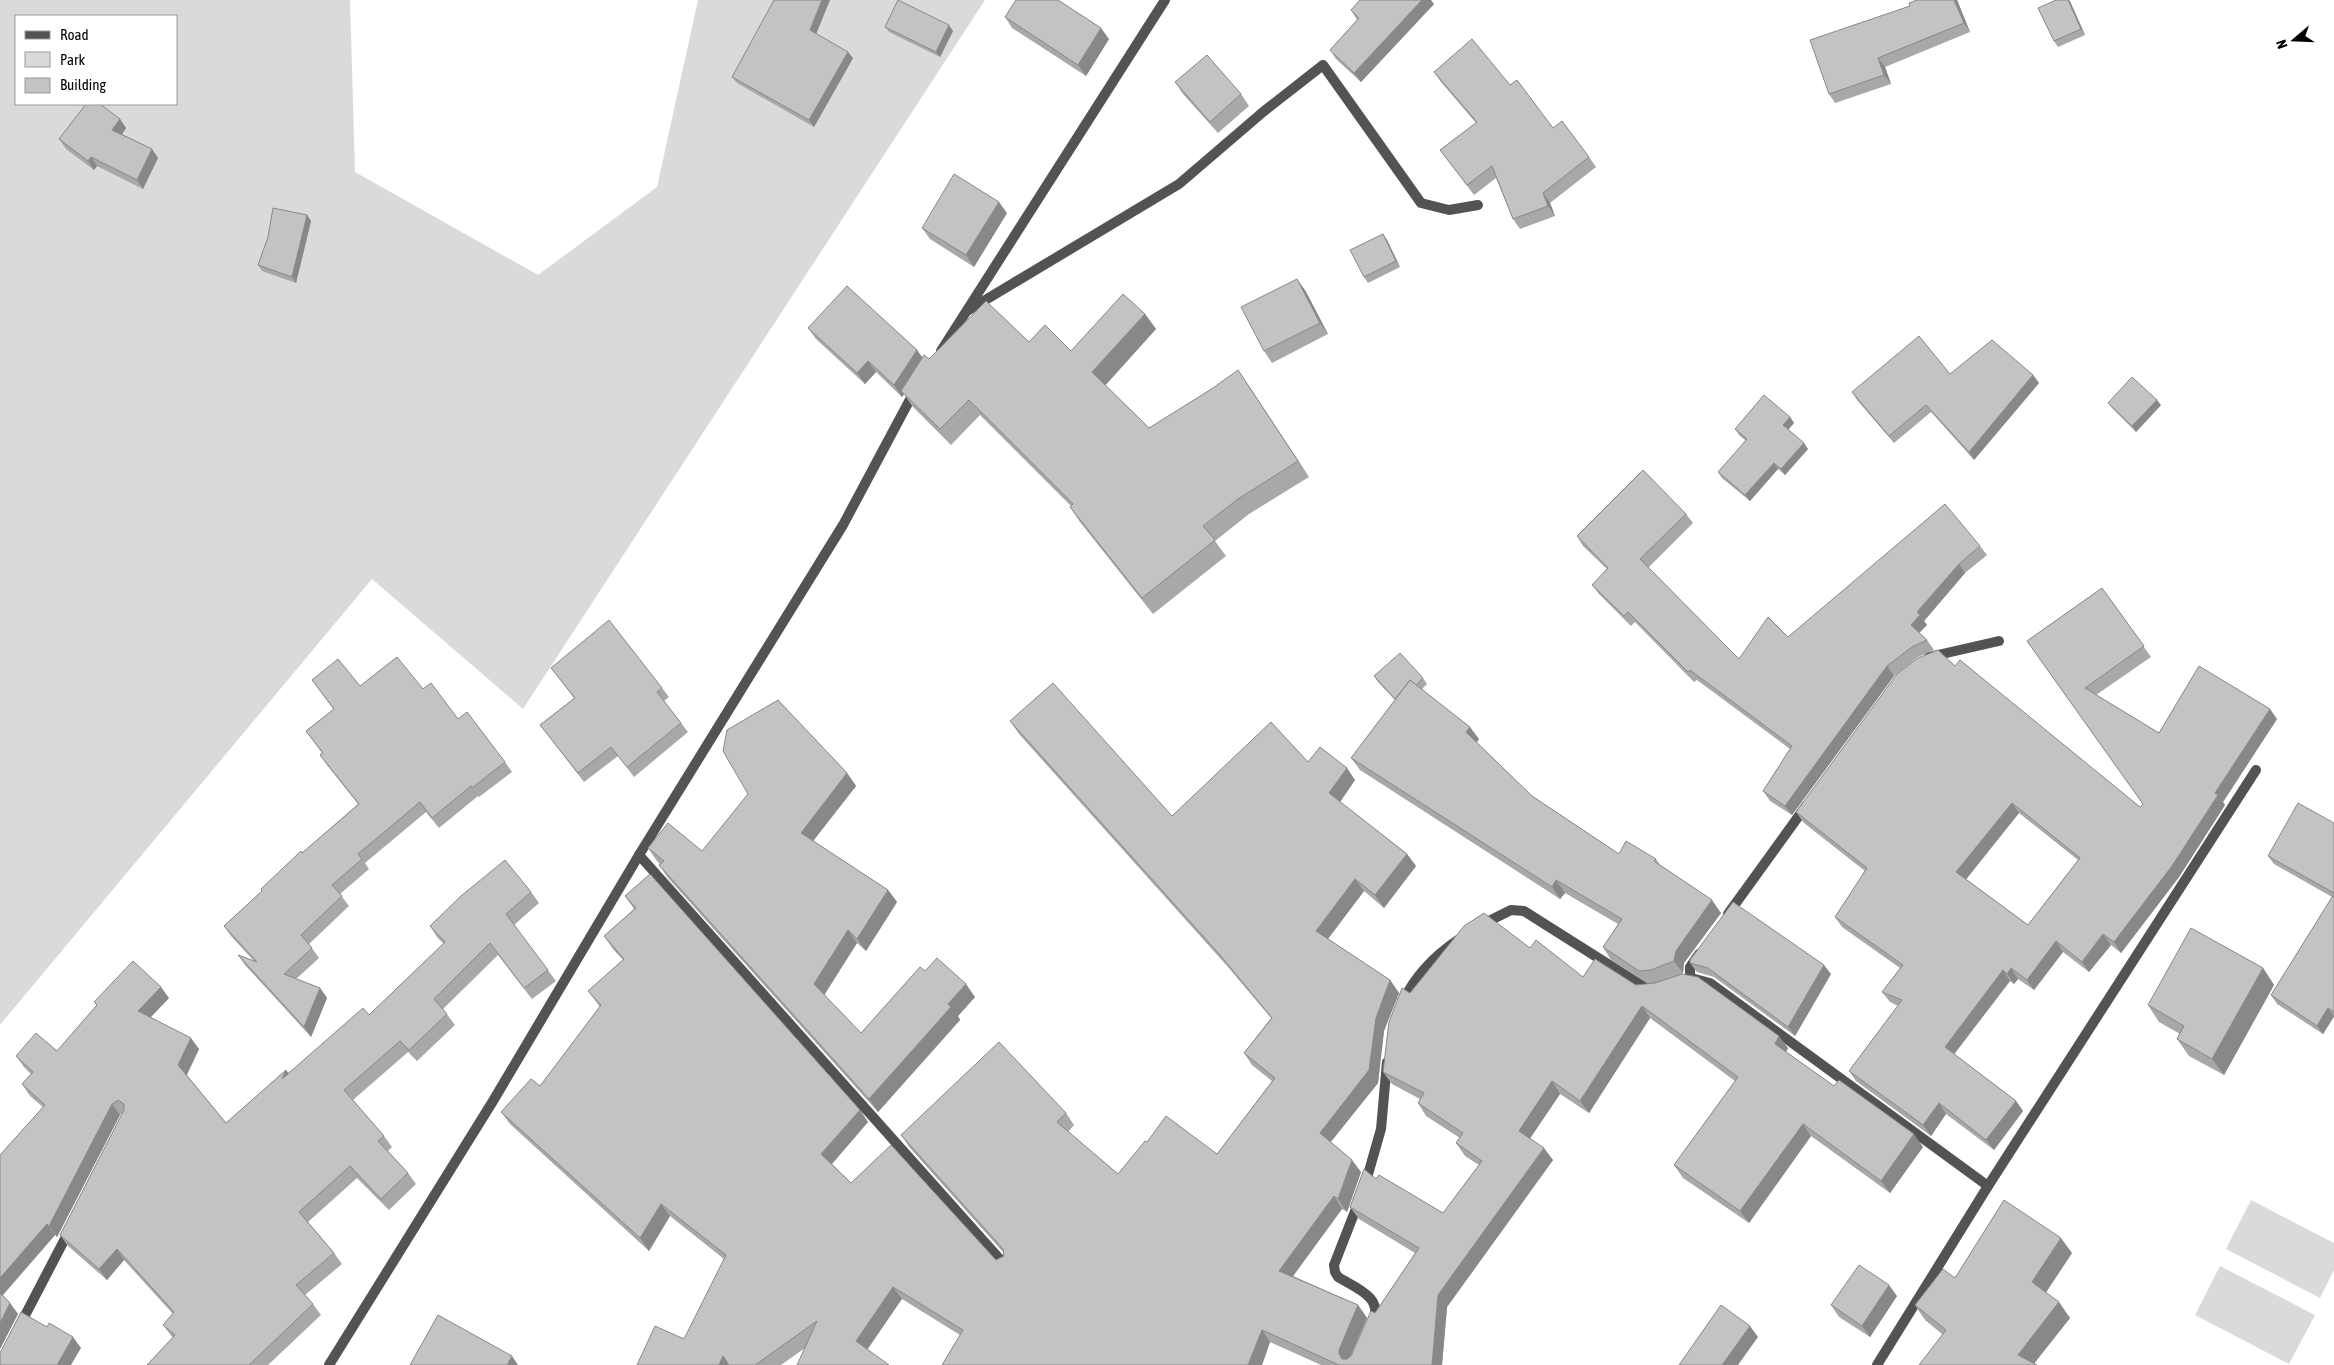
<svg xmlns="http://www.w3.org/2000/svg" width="2334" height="1365" viewBox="0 0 2334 1365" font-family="'Asap Condensed',sans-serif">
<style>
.green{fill:#dadada;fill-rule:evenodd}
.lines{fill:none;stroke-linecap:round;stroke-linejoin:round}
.minor{stroke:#535353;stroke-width:10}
.tertiary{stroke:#535353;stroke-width:10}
.wall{fill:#a8a8a8;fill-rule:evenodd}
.shaded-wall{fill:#888}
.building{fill:#c3c3c3;stroke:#888;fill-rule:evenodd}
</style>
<rect width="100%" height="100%" fill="#fff"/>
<g class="green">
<path d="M0,0H350L355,172L538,275L657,187L698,0H985L523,709L372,579L0,1025ZM16,16H176V104H16Z"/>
<polygon points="2251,1200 2334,1243 2334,1270 2320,1298 2226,1249"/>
<polygon points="2220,1266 2315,1315 2289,1364 2195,1315"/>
</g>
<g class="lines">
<g class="minor">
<polyline points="967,311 1179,184 1263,112 1323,65 1421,203 1449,210 1478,205"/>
<polyline points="1929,657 1999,641"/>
<polyline points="639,855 1006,1266"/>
<polyline points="1728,914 1806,806"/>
<polyline points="1481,925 1511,910 1524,911 1649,990"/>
<polyline points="1690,978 1690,967 1699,954"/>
<polyline points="1691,978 1710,983 1988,1186"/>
<path d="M1402,1003C1415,976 1434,956 1458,940"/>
<polyline points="1365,1185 1381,1129 1387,1062"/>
<path d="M1359,1201L1334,1265L1335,1272L1338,1277C1356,1288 1384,1297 1373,1323"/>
<polyline points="19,1327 70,1229"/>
<polyline points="1877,1365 1988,1186 2256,770"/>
</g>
<g class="tertiary">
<polyline points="941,351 1165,0"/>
<polyline points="329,1365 493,1101 639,855 843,525 915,390"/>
</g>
</g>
<g class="wall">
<polygon points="1917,0 1957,0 1970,32 1885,67 1891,84 1835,103 1829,94 1910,6"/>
<polygon points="2056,0 2069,0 2085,35 2058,47 2054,41"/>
<polygon points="1434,4 1361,82 1336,59 1330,50 1357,20 1351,10"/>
<polygon points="1005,17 1109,39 1086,76 1012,28"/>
<polygon points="885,27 953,31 940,57 889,32"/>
<polygon points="816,33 853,58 814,127 737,83 732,77"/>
<polygon points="1434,72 1510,85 1553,128 1589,157 1596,167 1550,203 1555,216 1520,229 1513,219 1496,178 1474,195 1440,150 1476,123 1441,82"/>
<polygon points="1175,82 1241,94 1249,106 1218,133 1183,94"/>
<polygon points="120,119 126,128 122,134 152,149 158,158 143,189 97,166 94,170 66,149 59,139"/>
<polygon points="1007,213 974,267 930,239 922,228"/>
<polygon points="307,215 311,221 296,283 262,271 258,265"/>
<polygon points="1383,234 1387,240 1400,267 1368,283 1364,277"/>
<polygon points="1305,290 1328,334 1272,363 1264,351"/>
<polygon points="1145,314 1156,329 1105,385 1149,428 1213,388 1238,370 1309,477 1249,514 1215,541 1226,556 1153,614 1080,522 1070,507 1071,506 980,415 951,445 912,406 904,394 902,397 876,372 865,384 816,339 808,328 917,350 922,358 929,359 1029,342 1071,351"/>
<polygon points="1950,374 2033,375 2039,383 1974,460 1931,412 1894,443 1857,400 1852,392"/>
<polygon points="2108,403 2161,405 2136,432 2112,408"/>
<polygon points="1790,417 1794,423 1788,430 1808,449 1785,475 1778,469 1750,501 1722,478 1718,472 1746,441 1739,435 1735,429"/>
<polygon points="1686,514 1693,523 1648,568 1739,659 1788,637 1980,546 1987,555 1965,573 1924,621 1927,625 1919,633 1927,640 1934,650 1918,657 1894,676 1792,815 1770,801 1763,791 1790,749 1697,680 1694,682 1635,622 1631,626 1599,594 1592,585 1607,569 1583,546 1577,536"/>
<path d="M2102,588L2151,657L2096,695L2159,733L2277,719L2223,802L2225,805L2179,877L2121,953L2111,945L2089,972L2063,952L2034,990L2018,979L2014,984L2010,981L1954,1054L2016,1101L2023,1111L1994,1150L1946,1114L1931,1136L1856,1081L1849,1071L1898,1006L1890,1002L1882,992L1900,968L1842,927L1835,917L1865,871L1804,823L1796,812L1955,666L2140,807L2143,804L2027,641ZM2019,813L2078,860L2028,925L1966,879Z"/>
<polygon points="551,668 662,688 669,697 664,701 688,732 634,777 618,756 584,782 540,725 574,698"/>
<polygon points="1374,676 1423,678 1427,684 1422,689 1479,739 1476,742 1532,796 1619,854 1656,859 1660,865 1721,913 1684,963 1683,973 1682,974 1788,1048 1786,1052 1834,1086 1923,1147 1890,1193 1811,1136 1749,1223 1683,1178 1674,1165 1735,1081 1650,1018 1589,1113 1560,1094 1530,1138 1553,1160 1447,1307 1442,1365 1321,1365 1270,1342 1262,1365 942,1365 960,1335 902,1299 805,1348 781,1365 637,1365 684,1339 724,1259 670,1216 649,1251 510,1124 501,1112 540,1086 600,1007 588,991 623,960 613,949 604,936 634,909 625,896 860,1110 868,1122 832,1164 851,1183 996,1260 1004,1256 1003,1252 910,1148 901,1135 1066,1113 1074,1125 1068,1132 1118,1174 1147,1142 1217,1154 1272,1081 1252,1065 1244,1053 1271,1018 1228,967 1019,734 1010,721 1172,816 1308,762 1355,780 1340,802 1407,854 1416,866 1384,908 1364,891 1328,939 1390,980 1399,993 1384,1031 1378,1083 1331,1142 1361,1172 1347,1212 1342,1209 1293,1276 1358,1305 1367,1318 1350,1357 1351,1356 1375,1313 1415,1253 1359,1219 1350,1207 1376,1179 1443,1213 1479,1165 1465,1156 1456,1143 1460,1138 1426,1116 1418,1103 1420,1099 1392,1084 1383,1072 1410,993 1530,948 1583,977 1636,985 1655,983 1657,983 1647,983 1611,960 1603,947 1618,924 1565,893 1560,899 1360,770 1351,758 1395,700 1378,682"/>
<polygon points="312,680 360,686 423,689 458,719 505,762 512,772 479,797 478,796 439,828 426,812 365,863 369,869 340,894 349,906 309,944 319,958 296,979 320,988 327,998 311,1037 245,965 238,955 254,961 231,936 224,926 262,891 302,853 358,804 327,765 320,755 322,753 306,731 334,710"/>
<polygon points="847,773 856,786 813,841 888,890 897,902 866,951 857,943 824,995 861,1033 925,971 975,997 958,1016 960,1020 878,1112 668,878 659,865 660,864 657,861 648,848 702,851"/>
<polygon points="2334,823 2334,1017 2323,1034 2277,1004 2271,995 2332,897 2274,864 2268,856"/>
<polygon points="531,892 539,903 514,925 556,981 532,999 498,955 443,1009 455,1025 417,1061 408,1052 353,1100 384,1136 392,1147 388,1151 408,1173 416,1184 389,1210 357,1178 308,1222 334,1253 342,1264 305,1295 313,1304 321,1315 268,1365 147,1365 173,1338 163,1325 173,1314 124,1260 107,1280 68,1246 60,1235 123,1113 120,1115 57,1237 55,1235 3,1295 18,1314 0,1349 0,1155 43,1107 30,1096 22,1084 31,1074 24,1067 16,1056 57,1051 97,1005 94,1002 169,998 151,1017 199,1049 187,1075 226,1123 286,1070 288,1073 369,1015 444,944 437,937 430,926"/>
<polygon points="1690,963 1831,974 1795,1036 1714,977 1697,972"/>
<polygon points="2263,968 2274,985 2224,1075 2189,1056 2177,1039 2180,1034 2159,1022 2148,1005"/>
<polygon points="2072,1253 2046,1292 2070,1318 2034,1363 1942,1334 1925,1320 1915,1305 1955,1278"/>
<polygon points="1897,1296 1870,1337 1839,1317 1831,1305"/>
</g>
<g class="shaded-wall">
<polygon points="822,0 830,0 815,37 810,30"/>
<polygon points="1422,0 1431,0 1434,4 1361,82 1354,73"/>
<polygon points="1954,0 1957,0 1970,32 1964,23"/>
<polygon points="2068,0 2070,1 2085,35 2081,29"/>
<polygon points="949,25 953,31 940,57 936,52"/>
<polygon points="1101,28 1109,39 1086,76 1078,65"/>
<polygon points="848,52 853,58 814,127 809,120"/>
<polygon points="1878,58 1885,67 1891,84 1884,75"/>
<polygon points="120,119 126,128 119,139 112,130"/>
<polygon points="152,149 158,158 143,189 137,180"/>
<polygon points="91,157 97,166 94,170 88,161"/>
<polygon points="1543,193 1550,203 1555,216 1548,206"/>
<polygon points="999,202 1007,213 974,267 966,255"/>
<polygon points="307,215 311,221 296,283 292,277"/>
<polygon points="1383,234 1387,240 1400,267 1396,261"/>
<polygon points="1297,279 1305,290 1328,334 1320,323"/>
<polygon points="1145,314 1156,329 1103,388 1092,372"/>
<polygon points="917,350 925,361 901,391 904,394 902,397 894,385"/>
<polygon points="868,361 876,372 865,384 857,373"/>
<polygon points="1238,370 1249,386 1309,477 1298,461"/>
<polygon points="2033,375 2039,383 1974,460 1969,452"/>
<polygon points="2157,400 2161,405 2136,432 2132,426"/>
<polygon points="1790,417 1794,423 1787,431 1783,425"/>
<polygon points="1804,443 1808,449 1785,475 1781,469"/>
<polygon points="1774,463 1778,469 1750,501 1745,495"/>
<polygon points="1959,564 1965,573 1924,621 1927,625 1918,634 1911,625 1917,612"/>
<polygon points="1887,666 1894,676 1792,815 1785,806"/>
<polygon points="2270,709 2277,719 2223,802 2225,805 2179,877 2121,953 2114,942 2215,793"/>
<polygon points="1470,727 1479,739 1475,745 1466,732"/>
<polygon points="1347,768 1355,780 1338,805 1329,793"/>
<polygon points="847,773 856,786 810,845 801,833"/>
<polygon points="2012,803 2019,813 1964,882 1956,872"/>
<polygon points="1407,854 1416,866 1384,908 1375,895"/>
<polygon points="1355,879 1364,891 1324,944 1316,931"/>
<polygon points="1556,880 1565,893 1560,899 1552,887"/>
<polygon points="888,890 897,902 866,951 857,939"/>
<polygon points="1712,900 1721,913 1684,963 1683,973 1674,961 1676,951"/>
<polygon points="848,930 857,943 823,997 814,984"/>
<polygon points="2103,934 2111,945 2089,972 2082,962"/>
<polygon points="2056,941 2063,952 2034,990 2027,980"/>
<polygon points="1824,965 1831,974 1795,1036 1788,1027"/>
<polygon points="2011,968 2018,979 2014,984 2007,974"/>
<polygon points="2263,968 2274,985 2224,1075 2212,1059"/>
<polygon points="2003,970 2010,981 1952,1057 1945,1047"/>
<polygon points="1390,980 1399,993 1384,1031 1378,1083 1328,1145 1320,1133 1376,1018"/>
<polygon points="966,984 975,997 958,1016 960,1020 878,1112 869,1099 948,1004"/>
<polygon points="161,987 169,998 146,1022 138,1011"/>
<polygon points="320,988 327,998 311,1037 304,1027"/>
<polygon points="1642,1006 1650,1018 1589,1113 1580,1101"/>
<polygon points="2328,1008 2334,1016 2323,1034 2317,1026"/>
<polygon points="1779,1036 1788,1048 1784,1056 1775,1044"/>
<polygon points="191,1038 199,1049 186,1076 178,1065"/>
<polygon points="286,1070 294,1081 282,1079"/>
<polygon points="1552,1081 1560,1094 1527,1143 1519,1131"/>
<polygon points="2016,1101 2023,1111 1994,1150 1986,1140"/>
<polygon points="1939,1103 1946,1114 1931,1136 1923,1125"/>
<polygon points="112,1104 120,1115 57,1237 49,1226"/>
<polygon points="860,1110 868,1122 830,1166 821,1154"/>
<polygon points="1803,1124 1811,1136 1749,1223 1740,1211"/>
<polygon points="1914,1134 1923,1147 1890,1193 1881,1181"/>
<polygon points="1544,1148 1553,1160 1447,1307 1442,1365 1432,1365 1438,1295"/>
<polygon points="1352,1160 1361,1172 1347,1212 1338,1199"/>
<polygon points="1334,1196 1342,1209 1288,1283 1279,1271"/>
<polygon points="661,1204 670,1216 649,1251 640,1238"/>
<polygon points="47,1224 55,1235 1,1297 0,1296 0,1278"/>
<polygon points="2061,1238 2072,1253 2043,1297 2032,1282"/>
<polygon points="117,1249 124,1260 107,1280 99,1269"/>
<polygon points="1889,1285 1897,1296 1870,1337 1862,1326"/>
<polygon points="893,1287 902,1299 865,1353 856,1341"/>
<polygon points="2059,1302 2070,1318 2033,1365 2018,1355"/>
<polygon points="10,1303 18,1314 0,1349 0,1323"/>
<polygon points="1358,1305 1367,1318 1348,1362 1347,1365 1339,1354 1339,1350"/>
<polygon points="1750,1326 1758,1337 1738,1365 1722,1365"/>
<polygon points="1262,1330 1270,1342 1262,1365 1248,1365"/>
<polygon points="73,1337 81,1348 71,1365 57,1365"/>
<polygon points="512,1356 518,1365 507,1365"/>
<polygon points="723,1356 729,1365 719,1365"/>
</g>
<g class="building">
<polygon points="774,0 822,0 810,30 848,52 809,120 732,77"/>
<polygon points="898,0 949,25 936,52 885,27"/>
<polygon points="1016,0 1058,0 1101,28 1078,65 1005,17"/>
<polygon points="1360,0 1422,0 1354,73 1330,50 1359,18 1351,10"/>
<polygon points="1917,0 1954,0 1964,23 1878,58 1884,75 1829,94 1810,40 1910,6 1909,3"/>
<polygon points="2056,0 2068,0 2081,29 2054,41 2038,8"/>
<polygon points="1472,39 1510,85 1517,80 1553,128 1562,121 1589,157 1543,193 1548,206 1513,219 1492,166 1467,185 1440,150 1477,122 1434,72"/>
<polygon points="1207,55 1241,94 1210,122 1175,82"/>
<polygon points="86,104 100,104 120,119 112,130 152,149 137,180 91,157 88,161 59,139"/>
<polygon points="954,174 999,202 966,255 922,228"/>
<polygon points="273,208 307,215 292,277 258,265 268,237"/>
<polygon points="1383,234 1396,261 1364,277 1350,250"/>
<polygon points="1297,279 1320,323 1264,351 1241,307"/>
<polygon points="847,286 917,350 894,385 868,361 857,373 808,328"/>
<polygon points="1123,294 1145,314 1092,372 1149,428 1213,388 1238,370 1298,461 1238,499 1203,526 1215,540 1142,598 1070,507 1073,504 969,400 940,429 901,391 924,355 929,359 986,301 1029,342 1045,325 1071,351"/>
<polygon points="1919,336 1950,374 1992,340 2033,375 1969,452 1926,405 1889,436 1852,392"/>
<polygon points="2132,377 2157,400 2132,426 2108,403"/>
<polygon points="1764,395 1790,417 1783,425 1804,443 1781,469 1774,463 1745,495 1718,472 1747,439 1735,429"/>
<polygon points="1643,470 1686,514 1640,559 1739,659 1768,617 1788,637 1945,504 1980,546 1959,564 1917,612 1920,615 1911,625 1927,640 1912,647 1887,666 1785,806 1763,791 1792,746 1690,670 1688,672 1628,612 1624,616 1592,585 1608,568 1577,536"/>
<path d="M2102,588L2144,646L2085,688L2159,733L2199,666L2270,709L2215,793L2218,795L2172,866L2114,942L2103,934L2082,962L2056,941L2027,980L2011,968L2007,974L2003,970L1945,1047L2016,1101L1986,1140L1939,1103L1923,1125L1849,1071L1902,1000L1882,992L1903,965L1835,917L1867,868L1796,812L1897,674L1918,658L1938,650L1955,666L1960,660L2140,807L2143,804L2027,641ZM2012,803L2080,858L2028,925L1956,872Z"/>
<polygon points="609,620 662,688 657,692 681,723 627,767 611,747 578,773 540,725 575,698 551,668"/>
<polygon points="1400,653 1423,678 1416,685 1410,680 1395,699 1374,676"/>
<polygon points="397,657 423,689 431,683 458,719 467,712 505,762 472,788 471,786 432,818 420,802 358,854 362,859 332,885 342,896 301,935 312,948 284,974 320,988 304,1027 238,955 257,962 224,926 262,891 261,889 301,851 302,853 359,804 320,755 323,753 306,731 334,709 312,680 338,659 360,686"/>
<polygon points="1410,680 1470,727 1466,732 1532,796 1619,854 1626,841 1656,859 1654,861 1712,900 1676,951 1674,961 1651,970 1639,971 1603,947 1622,919 1556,880 1552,887 1351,758"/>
<polygon points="1053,683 1172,816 1271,722 1308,762 1320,747 1347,768 1329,793 1407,854 1375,895 1355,879 1316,931 1390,980 1376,1018 1369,1070 1320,1133 1352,1160 1338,1199 1334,1196 1279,1271 1358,1305 1339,1350 1339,1354 1342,1359 1347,1359 1351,1356 1371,1311 1375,1313 1419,1248 1350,1207 1364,1169 1376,1179 1379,1175 1443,1213 1482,1161 1456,1143 1463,1133 1418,1103 1424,1093 1383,1072 1389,1022 1402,988 1410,993 1464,926 1484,913 1530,948 1536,940 1583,977 1595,959 1636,985 1655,983 1682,974 1698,977 1779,1036 1775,1044 1834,1086 1839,1080 1914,1134 1881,1181 1803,1124 1740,1211 1674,1165 1738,1077 1642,1006 1580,1101 1552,1081 1519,1131 1544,1148 1438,1295 1432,1365 1339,1365 1262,1330 1248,1365 942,1365 963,1330 893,1287 856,1341 889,1365 797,1365 817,1321 755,1365 729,1365 723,1356 719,1365 637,1365 655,1326 684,1339 726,1255 661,1204 640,1238 501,1112 531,1079 540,1086 601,1005 588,991 624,959 604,936 636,908 625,896 650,874 860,1110 821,1154 851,1183 891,1145 996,1260 1004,1256 1003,1249 901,1135 999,1042 1066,1113 1057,1122 1118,1174 1145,1141 1147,1142 1166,1116 1217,1154 1275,1078 1244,1053 1272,1018 1220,955 1010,721"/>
<polygon points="778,700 847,773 801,833 888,890 857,939 848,930 814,984 861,1033 920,967 925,971 937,958 966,984 948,1004 951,1007 869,1099 659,865 664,861 648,848 668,823 702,851 748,794 723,751 727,730"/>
<polygon points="2298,803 2334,823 2334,893 2268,856"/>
<polygon points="505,860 531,892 506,914 548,970 524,988 490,943 434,999 447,1014 409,1050 400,1041 344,1090 384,1136 378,1141 408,1173 381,1199 350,1166 299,1212 334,1253 296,1285 313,1304 249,1365 147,1365 175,1335 163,1325 174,1312 117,1249 99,1269 60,1235 124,1110 124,1104 118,1100 112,1104 49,1226 47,1224 0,1278 0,1155 45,1105 22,1084 33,1072 16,1056 36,1033 57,1051 97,1005 94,1002 133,961 161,987 138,1011 191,1038 178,1065 226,1123 286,1070 282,1079 363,1008 369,1015 445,942 430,926 461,896"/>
<polygon points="2334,894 2334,1012 2328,1008 2317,1026 2271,995"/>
<polygon points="1733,902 1824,965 1788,1027 1708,968 1690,963 1690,960"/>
<polygon points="2191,928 2263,968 2212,1059 2177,1039 2184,1026 2148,1005"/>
<polygon points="2004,1200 2061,1238 2032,1282 2059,1302 2018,1355 2037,1365 1919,1365 1946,1330 1915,1305 1943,1269 1955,1278"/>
<polygon points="1859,1265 1889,1285 1862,1326 1831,1305"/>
<polygon points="0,1293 10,1303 0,1323"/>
<polygon points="1721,1305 1750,1326 1722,1365 1679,1365"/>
<polygon points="21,1312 47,1327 49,1323 73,1337 57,1365 0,1365 0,1353"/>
<polygon points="438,1315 512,1356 507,1365 410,1365"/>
</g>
<rect x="15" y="15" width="162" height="90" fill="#ffffff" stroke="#999999"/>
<rect x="25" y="31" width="25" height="8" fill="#535353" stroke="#999999"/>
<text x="60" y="40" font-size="15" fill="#000000">Road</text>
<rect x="25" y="52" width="25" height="15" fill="#dadada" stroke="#999999"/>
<text x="60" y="65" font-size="15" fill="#000000">Park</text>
<rect x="25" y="78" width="25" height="15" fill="#c3c3c3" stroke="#999999"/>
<text x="60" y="90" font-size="15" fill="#000000">Building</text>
<g transform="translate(2294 40) rotate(251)" stroke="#ffffff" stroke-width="4" paint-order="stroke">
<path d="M0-4L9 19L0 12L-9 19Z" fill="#000000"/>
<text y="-8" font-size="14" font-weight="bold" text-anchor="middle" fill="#000000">N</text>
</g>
</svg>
